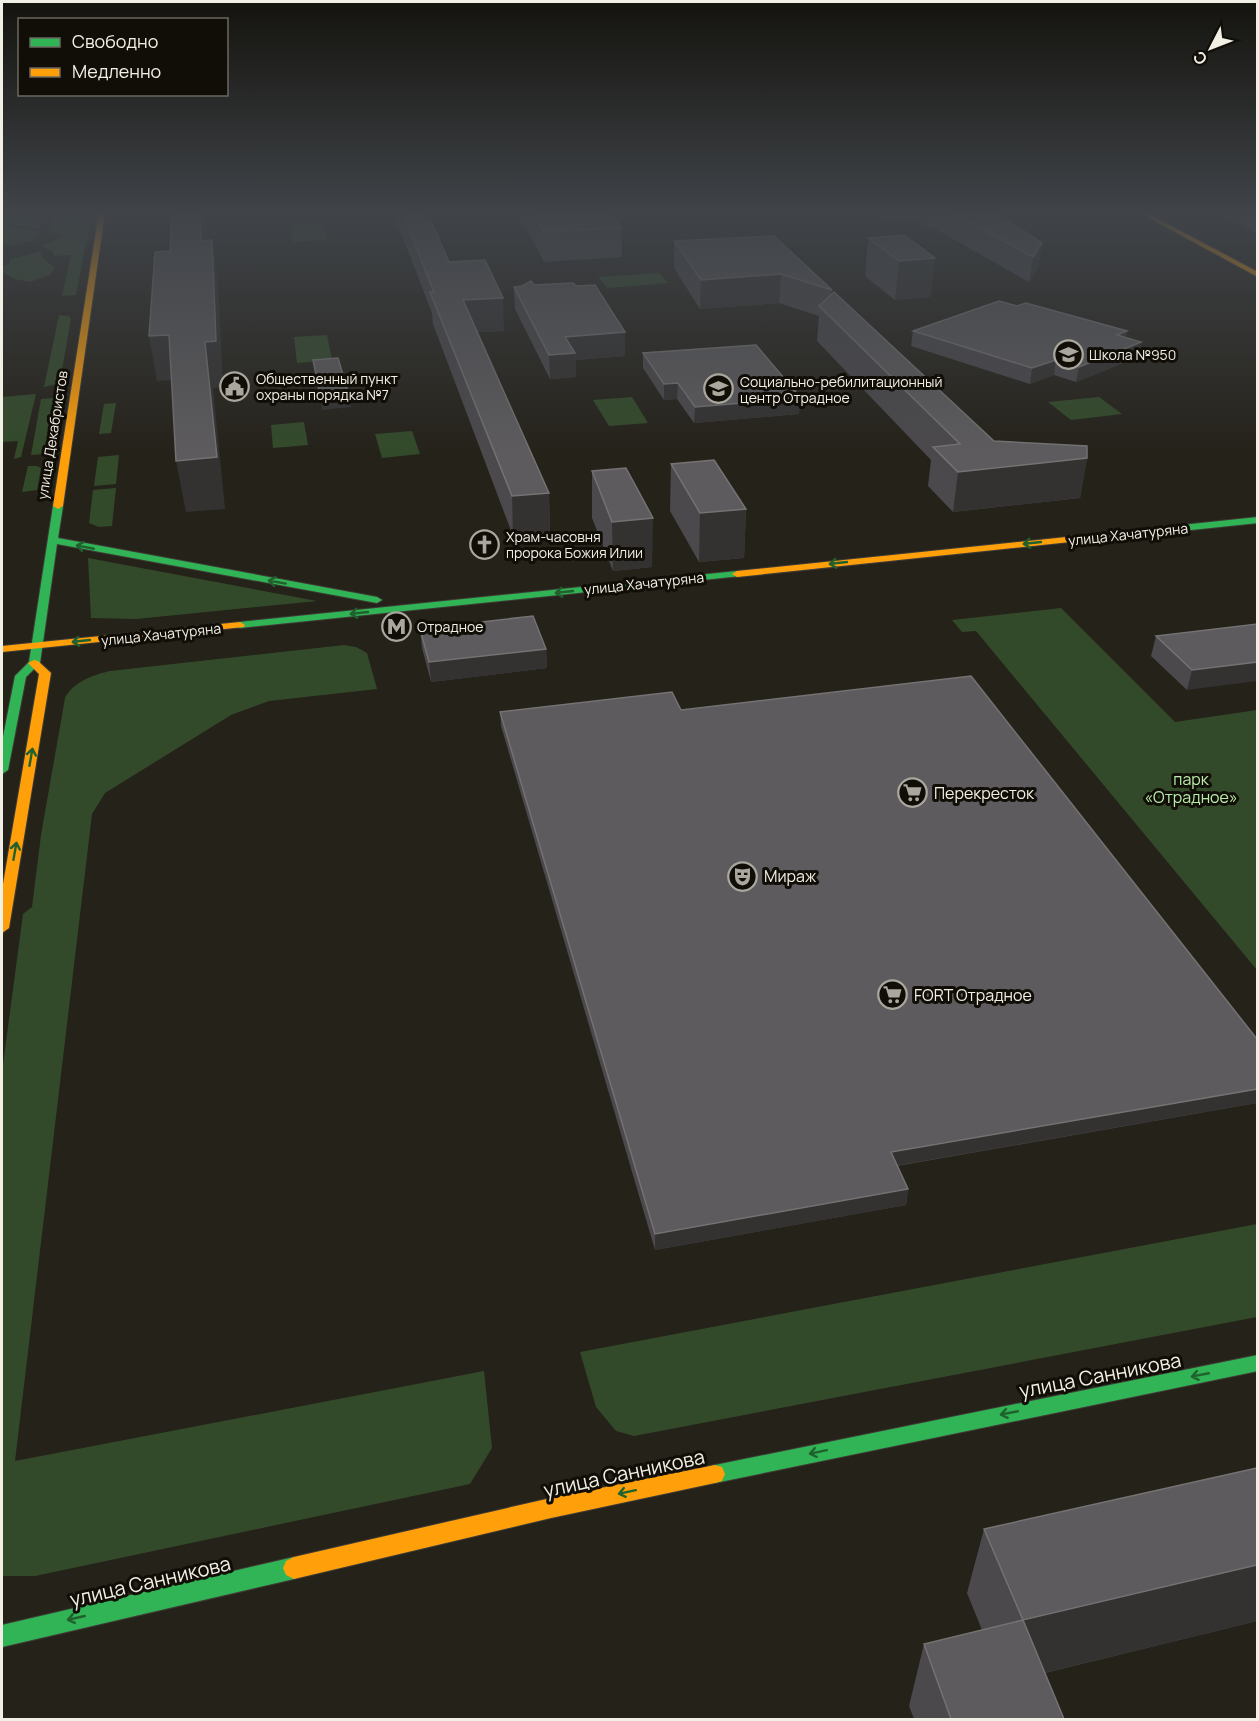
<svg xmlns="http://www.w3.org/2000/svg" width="1259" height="1721" viewBox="0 0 1259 1721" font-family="Manrope,sans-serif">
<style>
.green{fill:#334a2a}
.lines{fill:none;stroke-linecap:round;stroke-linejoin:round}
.fast-casing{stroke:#3f3c36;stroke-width:2}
.slow-casing{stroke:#3f3c36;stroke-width:2}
.fast{fill:#30b455;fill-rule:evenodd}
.slow{fill:#ff9f0a;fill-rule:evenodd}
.wall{fill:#4b494c}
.shaded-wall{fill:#343231}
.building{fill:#5d5b5d;stroke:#747272;stroke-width:1.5}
.oneway{stroke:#20612e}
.labels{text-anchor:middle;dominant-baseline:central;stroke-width:6;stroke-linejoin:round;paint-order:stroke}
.far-poi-label{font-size:14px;fill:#f2efe5;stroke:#100e07;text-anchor:start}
.far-street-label{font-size:14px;fill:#f2efe5;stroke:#100e07}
.park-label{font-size:16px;fill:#b8eca9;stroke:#100e07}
.poi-label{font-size:16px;fill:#f2efe5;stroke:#100e07;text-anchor:start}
.near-street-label{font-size:20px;fill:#f2efe5;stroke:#100e07}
</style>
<rect width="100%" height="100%" fill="#25221a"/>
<g class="green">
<polygon points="44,212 39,229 2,222 2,213"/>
<polygon points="60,212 92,212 76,295 62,296 71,255 54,256 53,252 42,246 65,235 48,232 50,224"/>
<polygon points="323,224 327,240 292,242 290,226"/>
<path d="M2,225L40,232L37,238C25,243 15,246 2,244Z"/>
<polygon points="41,251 41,256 55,268 50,275 30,282 15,279 2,272 2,266 9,264 9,260"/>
<polygon points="659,273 668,283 608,288 598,277"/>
<polygon points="59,315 69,316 71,319 60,381 57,384 44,387"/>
<polygon points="327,335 332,360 297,363 294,337"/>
<polygon points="36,394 21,457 14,459 18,441 2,442 2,397"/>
<polygon points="632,397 648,423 609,426 593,400"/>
<polygon points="1099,397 1122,414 1071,420 1048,402"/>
<polygon points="55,398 44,454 31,455 41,399"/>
<polygon points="116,403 111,433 99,434 104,404"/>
<polygon points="304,422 308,445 273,448 271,425"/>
<polygon points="412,431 420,454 382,458 375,434"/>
<polygon points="119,455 116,484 94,486 98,457"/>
<polygon points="28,466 37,466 41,468 37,490 22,492"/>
<polygon points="116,488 112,526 99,527 89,523 93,490"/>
<polygon points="88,558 317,601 136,619 91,618"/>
<polygon points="1061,608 1175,722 1257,710 1257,970 976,631 962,632 952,620"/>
<path d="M344,645L356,647L367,653L377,689L269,701L231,715L105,793L92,814L15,1461L484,1371L492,1448L470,1484L35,1576H2V1072L23,914L32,907L41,835L65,698C73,682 93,675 110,671Z"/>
<polygon points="1257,1224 1257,1317 634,1436 616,1431 596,1407 580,1352"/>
</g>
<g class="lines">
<defs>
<g id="fast">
<polygon points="58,503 63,506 58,538 377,597 382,600 377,603 57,544 40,663 26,677 8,770 2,774 2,742 15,676 29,662 53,506"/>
<polygon points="1258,517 1258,523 1086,541 1081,538 1086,535"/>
<polygon points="737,571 741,572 741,576 240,628 235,625 240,622"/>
<polygon points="1258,1355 1258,1371 715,1483 708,1481 705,1474 708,1467 715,1465"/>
<polygon points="294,1557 302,1561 305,1568 302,1575 294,1579 2,1647 2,1625"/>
</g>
<g id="slow">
<polygon points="99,212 105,212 63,506 58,509 53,506"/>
<polygon points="1138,212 1145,212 1258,272 1258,277"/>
<polygon points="1086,535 1091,538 1089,540 737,577 732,574 737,571"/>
<polygon points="240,622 245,625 244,627 2,652 2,646"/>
<polygon points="34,660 38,661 51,673 9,928 2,933 2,890 39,674 28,663"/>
<polygon points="715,1465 722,1467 725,1474 722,1481 715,1483 551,1518 294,1579 286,1575 283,1568 286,1561 294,1557 551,1498"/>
</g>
</defs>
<use href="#fast" class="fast-casing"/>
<use href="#slow" class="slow-casing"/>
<use href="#fast" class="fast"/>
<use href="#slow" class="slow"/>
</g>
<g class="wall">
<polygon points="393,212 427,212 449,262 504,331 477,332 549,493 550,533 513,536 433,324 432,313"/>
<polygon points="515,212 611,212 622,228 622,257 544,262 526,227 523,227"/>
<polygon points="870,212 995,212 1042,243 1038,268 1029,282 934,228 929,228 918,220 884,222"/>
<polygon points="1218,212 1257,212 1257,234"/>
<polygon points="868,238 935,258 930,297 895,300 865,276"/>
<polygon points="674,241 832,290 831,295 994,441 1087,458 1080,498 953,512 928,486 931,460 817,341 819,316 779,303 700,309 674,268"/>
<polygon points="534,285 625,332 625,356 576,360 576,377 550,379 515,309 514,287"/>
<polygon points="1017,306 1127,331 1126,338 1141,342 1138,357 1076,382 1054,375 1030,384 911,346 913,331"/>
<polygon points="643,353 799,414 694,423 677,399 664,400 643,368"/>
<polygon points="671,464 746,509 744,558 699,562 670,511"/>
<polygon points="592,471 652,567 613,571 592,518"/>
<polygon points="1257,624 1187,690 1151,656 1156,636"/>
<polygon points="420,629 546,649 547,668 431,682 422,648"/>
<polygon points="681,710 1257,1039 1257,1103 897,1166 908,1189 906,1205 655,1250 501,726 500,712"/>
<polygon points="1257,1468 1257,1621 1045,1673 1064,1719 914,1719 909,1706 924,1644 982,1630 967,1593 984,1529"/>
</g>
<g class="shaded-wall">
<polygon points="201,212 206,212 208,281 201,241"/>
<polygon points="292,212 325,212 293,214"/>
<polygon points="212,240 218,281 223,387 213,388 225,509 186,512 176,461 205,342"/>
<polygon points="1042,243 1038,268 1029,282 1033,257"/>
<polygon points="935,258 930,297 895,300 899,261"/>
<polygon points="781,274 779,303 700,309 701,280"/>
<polygon points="503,298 504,331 465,333 463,300"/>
<polygon points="1127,331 1124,346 1117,335"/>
<polygon points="625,332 625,356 576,360 576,377 550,379 549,355 565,337"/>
<polygon points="169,335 177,380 157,381 149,336"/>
<polygon points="1141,342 1138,357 1076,382 1079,367"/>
<polygon points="1056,360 1054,375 1030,384 1032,368"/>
<polygon points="678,383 677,399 664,400 664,384"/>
<polygon points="350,398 351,407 322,410 321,400"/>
<polygon points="801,398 799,414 694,423 695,407"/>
<polygon points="1087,458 1080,498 953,512 958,472"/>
<polygon points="549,493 550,533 513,536 512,496"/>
<polygon points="746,509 744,558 699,562 700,513"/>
<polygon points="653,518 652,567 613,571 612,522"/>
<polygon points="546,649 547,668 431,682 429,662"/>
<polygon points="1257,662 1257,681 1187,690 1192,670"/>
<polygon points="1257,1089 1257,1103 888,1167 891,1152"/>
<polygon points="908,1189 906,1205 655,1250 655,1234"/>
<polygon points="1257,1565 1257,1621 1003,1683 1023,1620"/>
</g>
<g class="building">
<polygon points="172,212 201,212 201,241 212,240 216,341 205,342 217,457 176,461 169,335 149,336 155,252 170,251"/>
<polygon points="402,212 427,212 449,262 485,260 503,298 463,300 549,493 512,496 430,292 434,292"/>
<polygon points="533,212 611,212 622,228 543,232"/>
<polygon points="950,212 995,212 1042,243 1033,257"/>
<polygon points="904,235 935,258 899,261 868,238"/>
<polygon points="774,236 832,290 781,274 701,280 674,241"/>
<polygon points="531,281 534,285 573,283 576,286 595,285 625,332 565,337 575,353 549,355 514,287 522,286"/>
<polygon points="834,292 994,441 1087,446 1087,458 958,472 933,447 960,444 819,306"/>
<polygon points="999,301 1017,306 1026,303 1127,331 1117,335 1141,342 1079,367 1056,360 1032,368 913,331"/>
<polygon points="756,345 801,398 695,407 678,383 664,384 643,353"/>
<polygon points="338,358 350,398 321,400 313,360"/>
<polygon points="714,460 746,509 700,513 671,464"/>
<polygon points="626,468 653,518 612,522 592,471"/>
<polygon points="533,616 546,649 429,662 420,629"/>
<polygon points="1257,624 1257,662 1192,670 1156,636"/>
<polygon points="971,676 1257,1039 1257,1089 891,1152 908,1189 655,1234 500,712 672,692 681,710"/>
<polygon points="1257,1468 1257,1565 1023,1620 984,1529"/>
<polygon points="1023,1620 1064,1719 951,1719 924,1644"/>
</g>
<defs><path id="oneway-shaft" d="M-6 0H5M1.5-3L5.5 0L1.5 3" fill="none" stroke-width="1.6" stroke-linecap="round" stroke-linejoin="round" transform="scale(1.5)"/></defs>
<g class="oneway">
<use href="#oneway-shaft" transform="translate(1032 543) rotate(174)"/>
<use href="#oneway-shaft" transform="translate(85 547) rotate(-169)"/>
<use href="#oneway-shaft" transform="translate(838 563) rotate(174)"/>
<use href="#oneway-shaft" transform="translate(277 582) rotate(-170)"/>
<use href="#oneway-shaft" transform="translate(564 592) rotate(174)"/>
<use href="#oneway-shaft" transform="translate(359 613) rotate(174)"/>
<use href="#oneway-shaft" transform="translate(81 641) rotate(174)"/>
<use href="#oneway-shaft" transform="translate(31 757) rotate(-80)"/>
<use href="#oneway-shaft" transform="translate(15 851) rotate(-80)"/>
<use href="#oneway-shaft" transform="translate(1200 1375) rotate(169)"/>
<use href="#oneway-shaft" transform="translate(1009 1413) rotate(169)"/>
<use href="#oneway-shaft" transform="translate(818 1452) rotate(168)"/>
<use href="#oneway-shaft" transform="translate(627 1492) rotate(168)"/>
<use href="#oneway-shaft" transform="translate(76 1618) rotate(167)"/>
</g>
<linearGradient id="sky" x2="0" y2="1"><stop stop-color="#14130e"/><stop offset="0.47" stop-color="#404449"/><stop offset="1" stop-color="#404449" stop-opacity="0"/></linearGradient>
<rect width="1259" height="453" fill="url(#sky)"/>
<defs>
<symbol id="school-ring" viewBox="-11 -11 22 22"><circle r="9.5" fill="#100e07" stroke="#aaa79e" stroke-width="1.5"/><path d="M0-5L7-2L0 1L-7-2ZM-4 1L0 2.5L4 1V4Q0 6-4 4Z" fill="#aaa79e"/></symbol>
<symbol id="civic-ring" viewBox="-11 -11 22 22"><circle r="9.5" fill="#100e07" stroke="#aaa79e" stroke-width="1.5"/><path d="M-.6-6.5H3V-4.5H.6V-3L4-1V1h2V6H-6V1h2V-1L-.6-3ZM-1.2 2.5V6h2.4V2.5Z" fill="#aaa79e"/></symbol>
<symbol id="church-ring" viewBox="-11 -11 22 22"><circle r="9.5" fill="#100e07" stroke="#aaa79e" stroke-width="1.5"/><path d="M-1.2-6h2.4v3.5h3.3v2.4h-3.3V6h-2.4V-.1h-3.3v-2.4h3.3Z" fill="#aaa79e"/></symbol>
<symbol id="metro-ring" viewBox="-11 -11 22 22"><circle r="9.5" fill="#100e07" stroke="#aaa79e" stroke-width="1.5"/><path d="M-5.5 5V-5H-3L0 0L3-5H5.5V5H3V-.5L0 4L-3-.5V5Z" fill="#aaa79e"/></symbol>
<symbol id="supermarket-ring" viewBox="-11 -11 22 22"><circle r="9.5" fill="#100e07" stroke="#aaa79e" stroke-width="1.5"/><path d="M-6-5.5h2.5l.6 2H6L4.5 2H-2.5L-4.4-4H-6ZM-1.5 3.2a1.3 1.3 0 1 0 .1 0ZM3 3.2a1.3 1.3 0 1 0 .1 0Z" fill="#aaa79e"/></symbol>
<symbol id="theatre-ring" viewBox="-11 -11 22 22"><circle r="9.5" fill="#100e07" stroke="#aaa79e" stroke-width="1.5"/><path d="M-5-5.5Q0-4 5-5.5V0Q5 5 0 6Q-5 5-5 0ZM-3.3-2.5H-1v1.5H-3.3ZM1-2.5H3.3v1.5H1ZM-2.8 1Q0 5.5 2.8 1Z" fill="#aaa79e"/></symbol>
</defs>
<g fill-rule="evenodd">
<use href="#school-ring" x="1052" y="338" width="33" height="33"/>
<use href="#civic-ring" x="218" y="370" width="33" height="33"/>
<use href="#school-ring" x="702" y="372" width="33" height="33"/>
<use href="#church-ring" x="468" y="528" width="33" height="33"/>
<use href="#metro-ring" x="380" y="610" width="33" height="33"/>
<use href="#supermarket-ring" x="896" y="776" width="33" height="33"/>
<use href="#theatre-ring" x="726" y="860" width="33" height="33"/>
<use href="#supermarket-ring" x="876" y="978" width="33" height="33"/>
</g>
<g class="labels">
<g class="far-poi-label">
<text x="1089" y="354">Школа №950</text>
<text x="256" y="378">Общественный пункт<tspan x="256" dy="16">охраны порядка №7</tspan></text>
<text x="740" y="381">Социально-ребилитационный<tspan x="740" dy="16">центр Отрадное</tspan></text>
<text x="506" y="536">Храм-часовня<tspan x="506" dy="16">пророка Божия Илии</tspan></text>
<text x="417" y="626">Отрадное</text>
</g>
<g class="far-street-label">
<text transform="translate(52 435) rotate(-81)">улица Декабристов</text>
<text transform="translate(1128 534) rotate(-6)">улица Хачатуряна</text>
<text transform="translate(644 583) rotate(-6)">улица Хачатуряна</text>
<text transform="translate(161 634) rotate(-6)">улица Хачатуряна</text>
</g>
<g class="park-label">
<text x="1191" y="779">парк<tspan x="1191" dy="18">«Отрадное»</tspan></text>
</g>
<g class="poi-label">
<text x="934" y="793">Перекресток</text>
<text x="764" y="876">Мираж</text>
<text x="914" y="995">FORT Отрадное</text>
</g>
<g class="near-street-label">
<text transform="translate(1100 1375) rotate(-11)">улица Санникова</text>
<text transform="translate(624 1473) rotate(-12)">улица Санникова</text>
<text transform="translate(150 1581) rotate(-13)">улица Санникова</text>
</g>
</g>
<rect width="1259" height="1721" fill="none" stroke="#f2efe5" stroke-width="6"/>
<rect x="18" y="18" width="210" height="78" fill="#100e07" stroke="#6a6860" stroke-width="1.5"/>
<rect x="30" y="38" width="30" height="9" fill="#30b455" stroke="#6a6860" stroke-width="1.5"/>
<text x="72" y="48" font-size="18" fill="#f2efe5">Свободно</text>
<rect x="30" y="68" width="30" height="9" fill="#ff9f0a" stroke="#6a6860" stroke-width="1.5"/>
<text x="72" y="78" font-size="18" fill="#f2efe5">Медленно</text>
<g transform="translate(1211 48) rotate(228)" stroke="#100e07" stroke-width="4.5" paint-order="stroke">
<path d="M0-4.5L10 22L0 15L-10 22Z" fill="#f2efe5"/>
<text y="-9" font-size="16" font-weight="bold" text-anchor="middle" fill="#f2efe5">С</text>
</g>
</svg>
